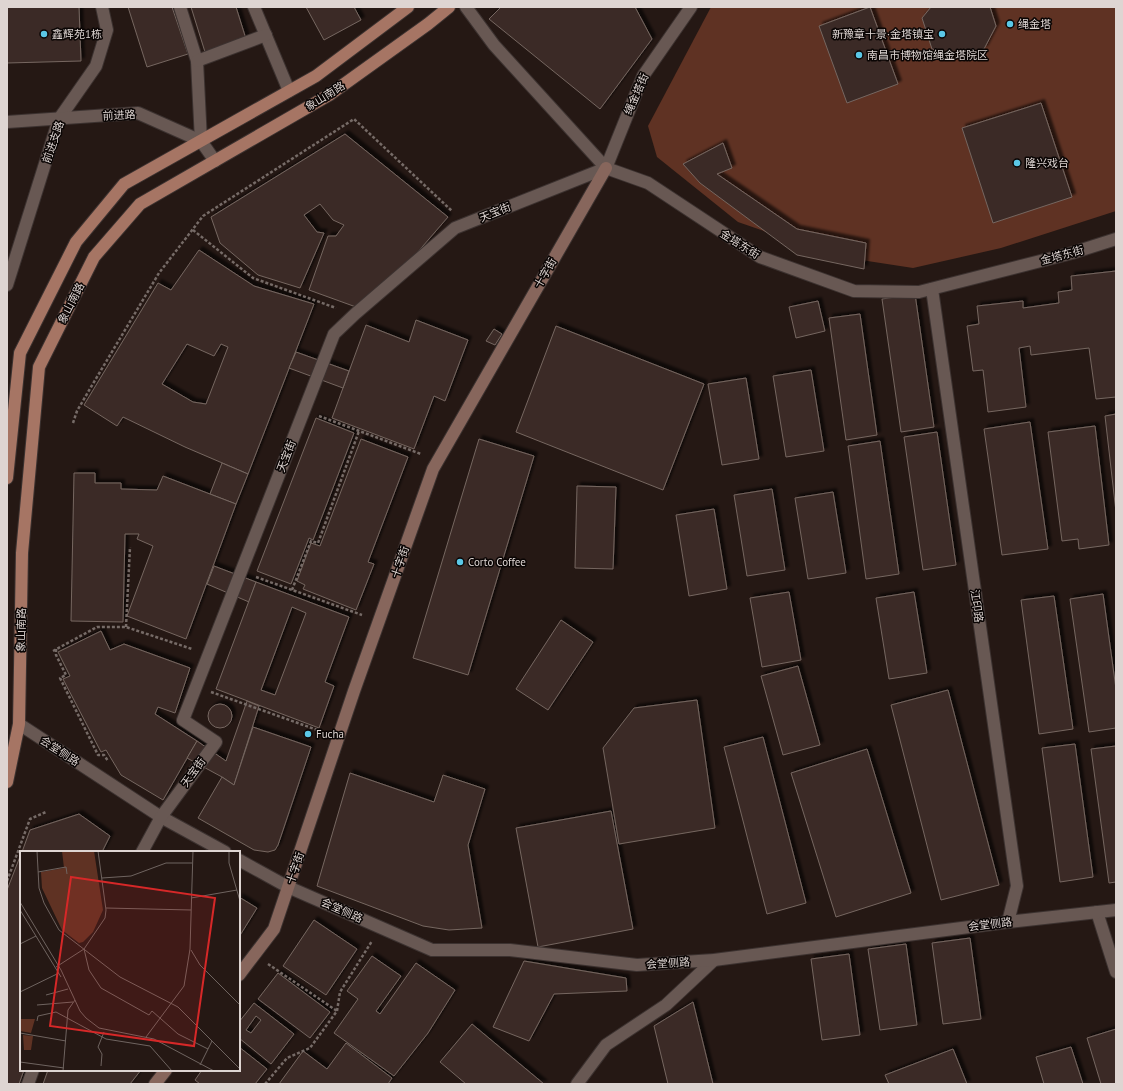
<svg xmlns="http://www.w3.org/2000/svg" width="1123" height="1091" viewBox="0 0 1123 1091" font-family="'PT Sans','Noto Sans SC',sans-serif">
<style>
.green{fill:#5f3223}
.building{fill:#3a2c27;stroke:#766660;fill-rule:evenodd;filter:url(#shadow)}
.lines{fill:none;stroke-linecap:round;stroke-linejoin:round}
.lane-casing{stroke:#3c3230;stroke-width:14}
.street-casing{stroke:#3c3230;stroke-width:14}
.secondary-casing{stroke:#3c3230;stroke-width:14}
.primary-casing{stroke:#3c3230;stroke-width:14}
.path{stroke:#766b67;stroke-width:2.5;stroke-dasharray:3 2;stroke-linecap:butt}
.lane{stroke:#685853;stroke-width:12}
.street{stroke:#685853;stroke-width:12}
.secondary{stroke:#87665c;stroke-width:12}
.primary{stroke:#a67564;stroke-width:12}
.poi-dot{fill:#5bc8e7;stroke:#0a0504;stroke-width:1.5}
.labels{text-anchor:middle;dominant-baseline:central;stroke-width:3;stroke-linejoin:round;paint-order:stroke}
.poi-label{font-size:11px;fill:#ded5d2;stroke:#0a0504;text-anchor:start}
.street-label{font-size:11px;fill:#ded5d2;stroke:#0a0504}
.inset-road{fill:none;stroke:#6f6460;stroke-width:1}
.view{fill:#d62828;fill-opacity:0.15;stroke:#d62828;stroke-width:2}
.inset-edge{fill:none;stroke:#ded5d2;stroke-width:2}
</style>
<defs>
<filter id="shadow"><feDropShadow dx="3.5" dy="-3.5" stdDeviation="1" flood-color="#0009"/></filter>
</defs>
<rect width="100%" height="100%" fill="#251814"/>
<polygon class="green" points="711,7 1116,7 1116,211 1001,248 913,268 835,256 738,222 657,157 648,126"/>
<g class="building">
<polygon points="7,7 79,7 81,61 7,63"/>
<polygon points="128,7 172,7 188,54 147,67"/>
<polygon points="191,7 236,7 246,39 205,52"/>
<polygon points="306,7 354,7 361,20 324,40"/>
<polygon points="501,7 635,7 652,39 600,109 489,19"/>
<polygon points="870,7 898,84 847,103 819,26"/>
<polygon points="931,7 990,7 996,26 984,49 953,56 932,49 922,18"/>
<polygon points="1041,103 1072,197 993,223 962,128"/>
<polygon points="345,134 448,217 410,261 356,307 309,290 328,236 336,236 344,225 333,220 320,204 304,215 317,232 324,233 300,288 258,275 220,243 211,217"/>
<polygon points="723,143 732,168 717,174 797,229 866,243 864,269 797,255 700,183 683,164"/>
<path d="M199,250L254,286L314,304L248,474L185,447L123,417L117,426L84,405L158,283L171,290ZM187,344L214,356L221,344L228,347L206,404L193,402L162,384Z"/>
<polygon points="1116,271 1116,397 1096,399 1089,348 1031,355 1030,346 1019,348 1026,407 988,412 983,370 973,371 967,326 979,324 977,306 1023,301 1023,308 1059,303 1058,292 1072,290 1071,276"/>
<polygon points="915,294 934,427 901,432 882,299"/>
<polygon points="818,301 825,331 796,338 789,307"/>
<polygon points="860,314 877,435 846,440 829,318"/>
<polygon points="416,320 468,340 445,401 434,396 414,449 332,418 366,325 409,342"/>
<polygon points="556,326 704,384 663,490 516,432"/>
<polygon points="494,329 502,334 495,345 486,341"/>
<polygon points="296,352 349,371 343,388 289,368"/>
<polygon points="811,370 824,451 786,457 773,376"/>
<polygon points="746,378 759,459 722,465 708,384"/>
<polygon points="1116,414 1116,512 1105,416"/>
<polygon points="316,418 354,433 313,540 309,538 291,584 257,571"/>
<polygon points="1030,422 1048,549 1002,555 984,429"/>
<polygon points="1095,426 1109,545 1079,549 1078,539 1062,541 1048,432"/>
<polygon points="937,432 956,565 923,570 904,437"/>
<polygon points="361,439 408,457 368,562 374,564 356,610 303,589 305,585 297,581 311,543 320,546"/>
<polygon points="479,439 534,456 468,675 413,658"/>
<polygon points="880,441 899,574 866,579 848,446"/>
<polygon points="222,463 248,474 236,504 210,494"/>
<polygon points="74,473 95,473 95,483 121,483 121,489 157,490 163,476 236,504 186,639 127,616 153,546 137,539 139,534 125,534 123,622 71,621"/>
<polygon points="577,486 616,487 613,569 575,568"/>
<polygon points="772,489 785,570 747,576 734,495"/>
<polygon points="833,492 846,573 808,579 795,498"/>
<polygon points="714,509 727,589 689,596 676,515"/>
<polygon points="214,566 256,582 249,602 207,584"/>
<path d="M256,582L349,617L325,682L334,686L319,728L216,689ZM292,607L306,613L275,695L261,690Z"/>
<polygon points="789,592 801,660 762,667 750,598"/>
<polygon points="914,592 927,673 889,679 876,598"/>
<polygon points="1103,594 1116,689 1116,728 1089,732 1070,599"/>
<polygon points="1054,596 1073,729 1039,734 1021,600"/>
<polygon points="561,620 593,642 548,710 516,689"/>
<polygon points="101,631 110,650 124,644 190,668 175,713 158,707 155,714 197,741 163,800 121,775 106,750 101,752 63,679 70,676 58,652"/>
<polygon points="798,666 820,745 783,755 761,676"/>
<polygon points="948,690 999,885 941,900 891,705"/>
<polygon points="697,700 715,828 619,844 603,748 634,708"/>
<polygon points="247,701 259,706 234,785 222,777 187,758 197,741 226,761"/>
<circle cx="220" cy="716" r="12"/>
<polygon points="253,727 311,747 278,845 275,850 268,852 254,850 198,818 222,777 234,785"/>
<polygon points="763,737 806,903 767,914 724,747"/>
<polygon points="1075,744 1093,877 1060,882 1042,748"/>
<polygon points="1116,746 1116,882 1109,883 1091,749"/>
<polygon points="867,749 911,893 836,917 791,773"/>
<polygon points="350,773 434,802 443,775 485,789 468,845 482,928 449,930 423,926 317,886"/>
<polygon points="611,811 633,929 538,947 516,828"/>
<polygon points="79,814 110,836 102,852 22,852 30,830"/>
<polygon points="21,854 21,1070 24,1070 19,1084 7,1084 7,890"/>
<polygon points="239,897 257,908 239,937"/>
<polygon points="314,920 357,949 326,995 283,966"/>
<polygon points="970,938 981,1019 943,1024 932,943"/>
<polygon points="906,944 917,1025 880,1030 868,949"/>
<polygon points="849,954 860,1035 822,1040 811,959"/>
<polygon points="372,956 401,976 376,1011 380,1014 416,963 455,990 428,1033 394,1076 334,1033 358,999 347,991"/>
<polygon points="524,961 626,978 627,991 554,994 529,1041 493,1027"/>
<polygon points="278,973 330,1012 310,1038 258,999"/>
<polygon points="693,1002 713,1084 668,1084 654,1026"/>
<path d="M254,1003L294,1034L271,1064L239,1038V1022ZM256,1016L261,1020L251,1033L246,1030Z"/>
<polygon points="472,1024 544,1084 466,1084 440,1062"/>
<polygon points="1116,1029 1116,1084 1101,1084 1087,1038"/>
<polygon points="346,1043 392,1078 388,1084 279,1084 303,1051 327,1069"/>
<polygon points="239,1047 267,1069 255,1084 200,1084 195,1080 202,1070 239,1070"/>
<polygon points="1071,1047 1083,1084 1044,1084 1036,1057"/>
<polygon points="953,1049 967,1084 889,1084 885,1075"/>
<polygon points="48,1070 141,1070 130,1084 43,1084"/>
</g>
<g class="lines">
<defs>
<g id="lane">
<polyline points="180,7 197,61 201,141"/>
<polyline points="254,7 289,91"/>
<polyline points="197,61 266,35"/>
<polyline points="7,285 59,119 96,66 107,30 102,7"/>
<polyline points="1097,912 1116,972"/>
<polyline points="577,1084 606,1045 666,1005 714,960"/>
</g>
<g id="street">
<polyline points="466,7 494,45 606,168 648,183 760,257 854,291 919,292 1072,253 1116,239"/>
<polyline points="7,122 138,113 201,141 215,161"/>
<polyline points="932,289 1017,886 1008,922"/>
<polyline points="19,724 161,817 225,852"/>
<polyline points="142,852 161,817 216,742 183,720 334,334 355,314 455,228 606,168 643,76 691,7"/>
<polyline points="239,860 288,887 432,950 510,950 637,965 714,960 1008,922 1116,910"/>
<polyline points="28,1084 33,1070"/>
</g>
<g id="secondary">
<polyline points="239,975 274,929 354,691 433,469 606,168"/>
<polyline points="155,1084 166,1070"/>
</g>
<g id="primary">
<polyline points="7,478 20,353 76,242 124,184 316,76 408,7"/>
<polyline points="7,782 19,724 22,553 39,367 94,257 140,204 329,95 428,24 449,7"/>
</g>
</defs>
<use href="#lane" class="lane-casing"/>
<use href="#street" class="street-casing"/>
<use href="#secondary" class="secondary-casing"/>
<use href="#primary" class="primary-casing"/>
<g class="path">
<polyline points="193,230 253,278 336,308"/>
<polyline points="319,416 421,454"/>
<polyline points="73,423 77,411 91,387 159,273 203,216 354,119 452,211"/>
<polyline points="256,577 362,615"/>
<polyline points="292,590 311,541 318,543 359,431"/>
<polyline points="126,627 130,547"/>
<polyline points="56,649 56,655 66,675 60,678 98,755 104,755 108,761"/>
<polyline points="53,651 97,627 126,627 192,649"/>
<polyline points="211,692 323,732"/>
<polyline points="7,881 30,819 46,812"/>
<polyline points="268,964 337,1011"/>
<polyline points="265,1084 287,1058 310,1048 337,1011 340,992 372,941"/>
</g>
<use href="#lane" class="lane"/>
<use href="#street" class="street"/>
<use href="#secondary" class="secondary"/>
<use href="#primary" class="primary"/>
</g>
<g class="poi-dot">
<circle cx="1010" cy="24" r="4"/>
<circle cx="44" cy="34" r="4"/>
<circle cx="942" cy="34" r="4"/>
<circle cx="859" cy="55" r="4"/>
<circle cx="1017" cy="163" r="4"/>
<circle cx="460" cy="562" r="4"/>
<circle cx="308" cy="734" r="4"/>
</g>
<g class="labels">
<g class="poi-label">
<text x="1018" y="24">绳金塔</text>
<text x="52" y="34">鑫辉苑1栋</text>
<text x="934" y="34" text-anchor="end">新豫章十景·金塔镇宝</text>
<text x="867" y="55">南昌市博物馆绳金塔院区</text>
<text x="1025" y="163">隆兴戏台</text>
<text x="468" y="562">Corto Coffee</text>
<text x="316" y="734">Fucha</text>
</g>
<g class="street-label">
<text transform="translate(636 94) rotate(-66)">绳金塔街</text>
<text transform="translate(325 96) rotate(-32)">象山南路</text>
<text transform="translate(119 115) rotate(-3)">前进路</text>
<text transform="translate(53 142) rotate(-71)">前进支路</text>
<text transform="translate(495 212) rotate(-22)">天宝街</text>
<text transform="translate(740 244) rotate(32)">金塔东街</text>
<text transform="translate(1062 255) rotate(-15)">金塔东街</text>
<text transform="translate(545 273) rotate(-60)">十字街</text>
<text transform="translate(71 303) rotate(-63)">象山南路</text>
<text transform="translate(286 456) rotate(-69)">天宝街</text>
<text transform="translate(400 562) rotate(-71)">十字街</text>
<text transform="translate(977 606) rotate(82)">江印路</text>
<text transform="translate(21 630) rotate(-89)">象山南路</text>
<text transform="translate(60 751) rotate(33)">会堂侧路</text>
<text transform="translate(193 772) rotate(-54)">天宝街</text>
<text transform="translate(295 868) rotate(-71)">十字街</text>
<text transform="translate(342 910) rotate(24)">会堂侧路</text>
<text transform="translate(990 924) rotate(-7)">会堂侧路</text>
<text transform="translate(668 963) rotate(-4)">会堂侧路</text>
</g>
</g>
<g transform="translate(20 851)">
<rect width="220" height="220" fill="#251814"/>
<path d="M42,0H74L83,59L73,81L63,91L59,92L42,79L22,37L21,21L44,17ZM0,168H15L11,182L0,180ZM3,184L13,185L11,199H4Z" fill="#5f3223"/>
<path class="inset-road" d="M17,0L19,37L24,52L39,79L100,126L158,156L220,218M209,0V12L220,50M18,21L46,16L47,23M82,27L111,25L146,12H172M171,47L217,39M0,51L41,119L60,160L66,167L79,177L134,188L194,220M86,57L171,59M0,59L41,126M0,93L16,85M64,98L69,119L81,137L129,164L132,160L158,183L188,198M171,99L180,114L220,154M36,116L64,98L85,67L86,59L78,0M0,141L39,122M26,144L48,138M17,154L53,151M17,170L18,165L36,161L86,188L130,195L152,220M0,182L46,190M126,186L164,135L170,98L173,0M0,211L44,217M180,214L192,190M81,215L82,203L78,196L84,181M43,220L48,159L55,149"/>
<path class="view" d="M51,26L195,47L174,195L30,175Z"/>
<rect width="220" height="220" class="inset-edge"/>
</g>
<rect width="1123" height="1091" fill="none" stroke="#ded5d2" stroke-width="16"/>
</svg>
